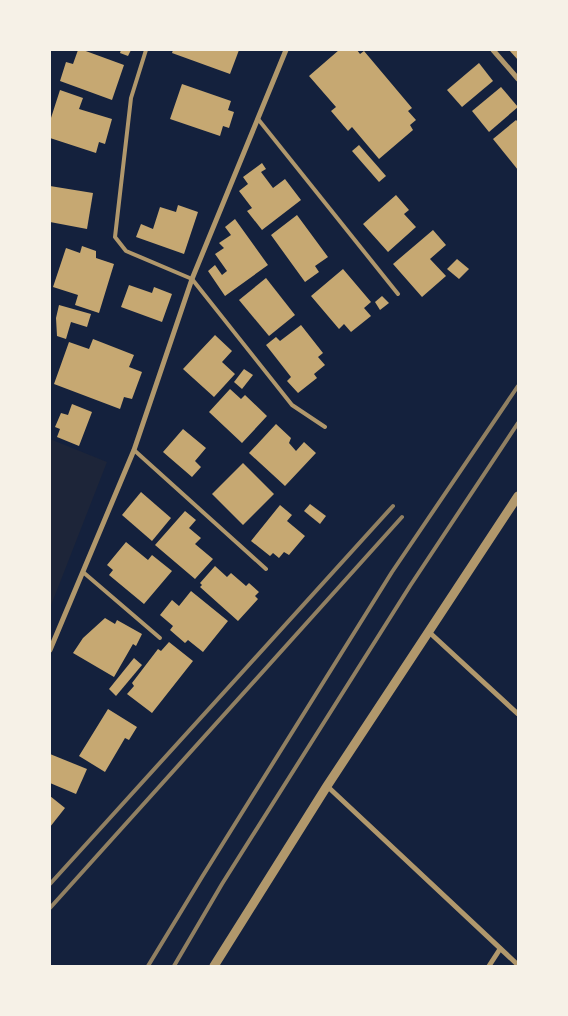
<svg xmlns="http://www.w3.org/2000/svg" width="568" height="1016" viewBox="0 0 568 1016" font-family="'Titillium Web',sans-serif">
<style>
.green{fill:#1d2539}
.building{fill:#c6a872}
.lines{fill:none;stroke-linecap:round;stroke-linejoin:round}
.service{stroke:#b1986c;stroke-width:4}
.minor{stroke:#b1986c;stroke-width:5}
.tertiary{stroke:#b1986c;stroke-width:9}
.rail{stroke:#918062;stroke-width:4}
</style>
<rect width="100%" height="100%" fill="#14213d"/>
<polygon class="green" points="50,439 107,462 50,608"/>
<g class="building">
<polygon points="78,50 83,50 124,65 112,100 60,81 66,62 73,64"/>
<polygon points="121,50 131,50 128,56 120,53"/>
<polygon points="173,50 239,50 230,74 172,53"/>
<polygon points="339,50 357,50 360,54 364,51 412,108 408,111 416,120 410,125 413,130 379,159 352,127 348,131 331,111 336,107 309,76"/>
<polygon points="509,50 518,50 518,60"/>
<polygon points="479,63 493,81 462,107 447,90"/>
<polygon points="182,84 231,101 228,110 234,112 229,128 223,126 220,136 170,119"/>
<polygon points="501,87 518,107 489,132 472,111"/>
<polygon points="60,90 83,98 79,109 112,119 105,144 99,142 96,153 50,138 50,121"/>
<polygon points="516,120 518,122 518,170 493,139"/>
<polygon points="359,145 386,176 379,182 352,151"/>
<polygon points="262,163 266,169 261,172 273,188 285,179 301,200 262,230 247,211 252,208 239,191 248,184 243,177"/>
<polygon points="50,186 93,193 87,229 50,222"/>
<polygon points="396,195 409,210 404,214 416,227 388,252 363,224"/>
<polygon points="178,205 198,212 184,254 136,237 141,224 153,229 160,207 176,212"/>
<polygon points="297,215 328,257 315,266 319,272 305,282 271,235"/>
<polygon points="235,219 268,265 225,296 208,271 215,265 222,275 227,271 215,254 224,248 219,243 231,235 225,227"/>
<polygon points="433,230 446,245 430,259 446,276 422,297 393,264"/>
<polygon points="82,246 96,251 96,258 114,264 99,313 75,305 78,295 53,287 66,248 80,253"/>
<polygon points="457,259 469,269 459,279 447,269"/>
<polygon points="343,269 371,302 364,308 371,316 351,332 344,324 339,329 311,296"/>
<polygon points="266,278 295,315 269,336 239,300"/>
<polygon points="129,285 152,293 154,287 172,294 162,322 121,307"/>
<polygon points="382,296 389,303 380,310 375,302"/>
<polygon points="59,305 91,314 87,327 71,322 66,339 57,336 56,318"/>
<polygon points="301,325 323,353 318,357 325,365 314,374 317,378 298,393 287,381 291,377 266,345 276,337 280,341"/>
<polygon points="215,335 232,351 222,362 235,374 214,397 183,369"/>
<polygon points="93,339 134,355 129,367 142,372 132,399 124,397 120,409 54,384 69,342 89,349"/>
<polygon points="244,369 253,375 242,389 234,382"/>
<polygon points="230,389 241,399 245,395 267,416 242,443 209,412"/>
<polygon points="72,404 92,412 79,446 57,437 60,429 55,427 61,413 68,415"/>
<polygon points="276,424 291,438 289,443 296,451 304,442 316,453 285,486 249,453"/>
<polygon points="183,429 206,448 195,461 201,467 192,477 163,452"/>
<polygon points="243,463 274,494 243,525 212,494"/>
<polygon points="141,492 171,518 152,541 122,515"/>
<polygon points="310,504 326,516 320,524 304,511"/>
<polygon points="280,505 292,515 287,521 305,536 289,555 284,552 279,558 273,553 270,556 251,541"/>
<polygon points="185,511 196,520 189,528 201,538 195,544 213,559 195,579 155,545"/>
<polygon points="126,542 148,560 152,555 172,571 144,604 109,575 113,570 107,565"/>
<polygon points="215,566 227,577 231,573 246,586 249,583 259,592 255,596 258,599 238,621 200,587 202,585 200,583"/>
<polygon points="191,591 228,621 203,652 188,640 185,643 170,630 173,626 160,615 172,600 179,606"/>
<polygon points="105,618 115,624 117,620 142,634 136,646 133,644 114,677 73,653 83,638"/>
<polygon points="169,642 193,661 152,713 127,694 134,686 132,683 158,649 161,651"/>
<polygon points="134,658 142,665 116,696 109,689"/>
<polygon points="108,709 137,727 129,740 125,738 105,772 79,756"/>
<polygon points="50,754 87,769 76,794 50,783"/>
<polygon points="50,796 65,808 50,827"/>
</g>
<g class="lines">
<g class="service">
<polyline points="146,50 131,98 115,237 126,251 192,279 292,405 325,427"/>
<polyline points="258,119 398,294"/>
<polyline points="134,450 266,569"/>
<polyline points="83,572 160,638"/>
</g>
<g class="minor">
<polyline points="493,50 518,79"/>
<polyline points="429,632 518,714"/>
<polyline points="50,650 134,450 192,279 286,50"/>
<polyline points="327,786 518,965"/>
<polyline points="489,966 500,949"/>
</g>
<polyline class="tertiary" points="214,966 327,786 518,496"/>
<g class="rail">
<polyline points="50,884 393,506"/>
<polyline points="50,908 402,517"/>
<polyline points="148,966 202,877 392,572 518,386"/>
<polyline points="174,966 222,884 410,586 518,423"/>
</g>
</g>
<rect width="568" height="1016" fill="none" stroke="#f6f1e7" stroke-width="102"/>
</svg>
